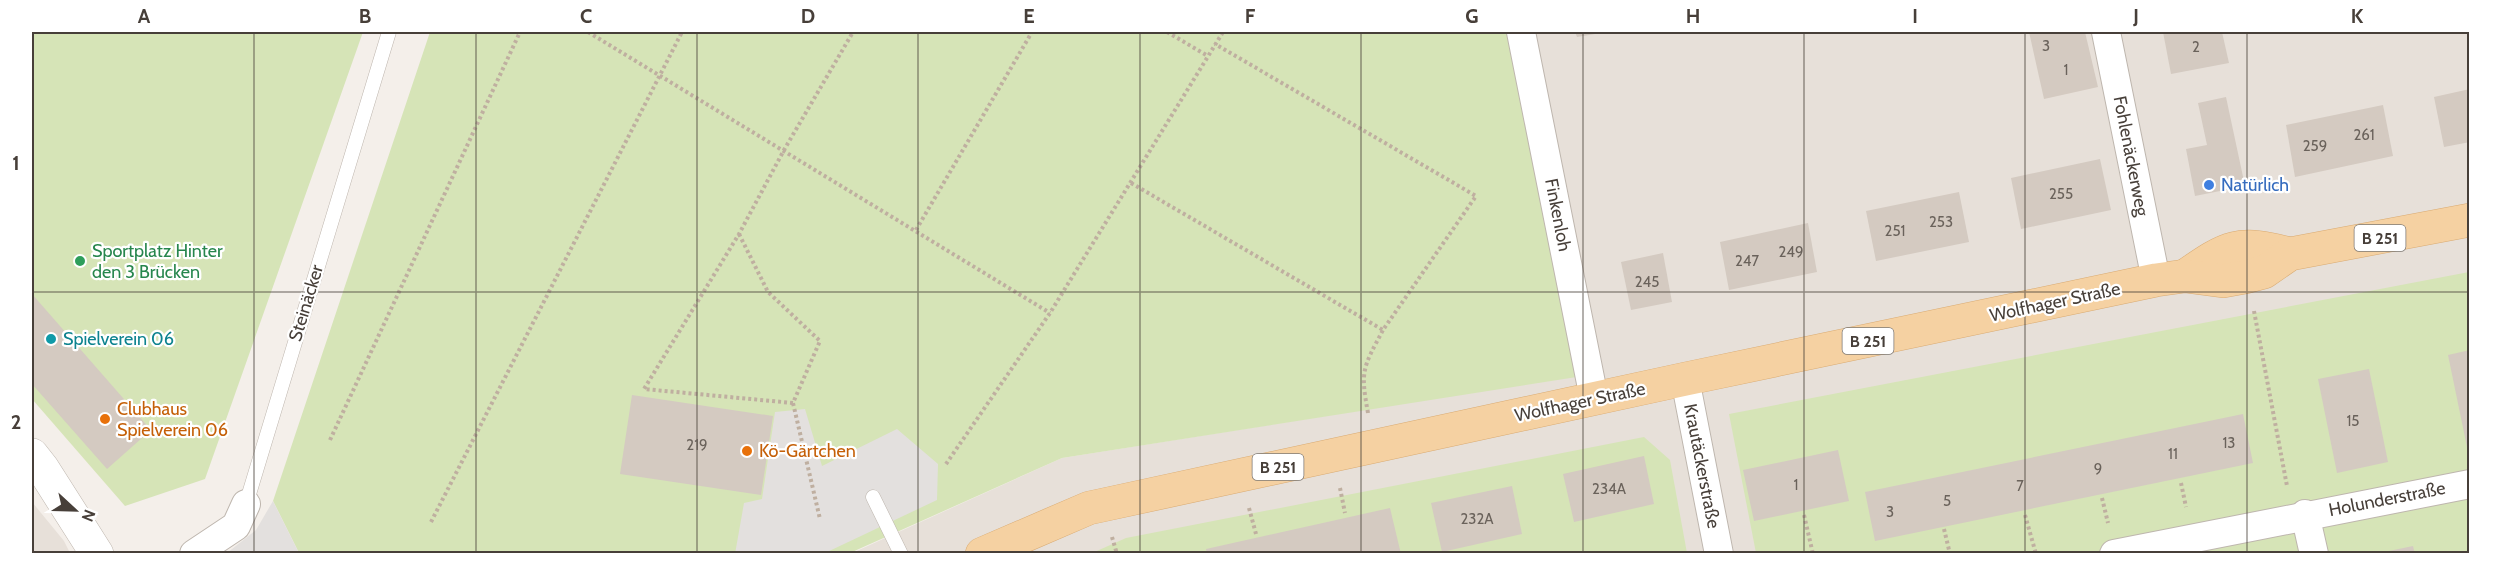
<svg xmlns="http://www.w3.org/2000/svg" width="2501" height="585" viewBox="0 0 2501 585" font-family="Cabin,sans-serif">
<style>
.residential{fill:#e7e0d9}
.green{fill:#d6e4b7}
.parking{fill:#e3e0de}
.building{fill:#d4cac1}
.lines{fill:none;stroke-linecap:round;stroke-linejoin:round}
.service-casing{stroke:#beb6ae;stroke-width:15}
.minor-casing{stroke:#beb6ae;stroke-width:30}
.tertiary-casing{stroke:#beb6ae;stroke-width:34}
.primary-casing{stroke:#d9ab73;stroke-width:34}
.path{stroke:#bfafa0;stroke-width:4;stroke-dasharray:3 3;stroke-linecap:butt}
.service{stroke:#fff;stroke-width:14}
.minor{stroke:#fff;stroke-width:28}
.tertiary{stroke:#fff;stroke-width:33}
.primary{stroke:#f5d1a2;stroke-width:33}
.grid{fill:none;stroke:#473f39;stroke-width:1.5;stroke-opacity:0.55}
.shop-dot{fill:#3f7fe0;stroke:#fff;stroke-width:2}
.leisure-dot{fill:#2e9e5b;stroke:#fff;stroke-width:2}
.culture-dot{fill:#0f9aa8;stroke:#fff;stroke-width:2}
.food-dot{fill:#e8710a;stroke:#fff;stroke-width:2}
.labels{text-anchor:middle;dominant-baseline:central;stroke-width:4.5;stroke-linejoin:round;paint-order:stroke}
.number-label{font-size:15px;fill:#6a625b}
.shield{fill:#fff;stroke:#7e7974;stroke-width:1.5}
.shield-label{font-size:16px;font-weight:bold;fill:#473f39}
.street-label{font-size:18px;fill:#473f39;stroke:#fff}
.shop-label{font-size:18px;fill:#366cbe;stroke:#fff;text-anchor:start}
.leisure-label{font-size:18px;fill:#27864d;stroke:#fff;text-anchor:start}
.culture-label{font-size:18px;fill:#0d838f;stroke:#fff;text-anchor:start}
.food-label{font-size:18px;fill:#c56008;stroke:#fff;text-anchor:start}
.neatline{fill:none;stroke:#473f39;stroke-width:2}
.grid-label{font-size:20px;text-anchor:middle;font-weight:bold;fill:#473f39}
</style>
<rect width="100%" height="100%" fill="#f4efea"/>
<g class="residential">
<polygon points="1513,32 2469,32 2469,553 850,554 1062,458 1583,375"/>
<polygon points="32,502 64,541 70,553 32,553"/>
</g>
<g class="green">
<polygon points="32,32 363,32 205,479 125,506 32,399"/>
<polygon points="430,32 1513,32 1583,376 1062,458 850,553 299,553 273,501"/>
<polygon points="2469,272 2469,553 1756,553 1729,414"/>
<polygon points="1644,437 1670,460 1687,553 1090,554 1126,538"/>
</g>
<g class="parking">
<polygon points="805,409 822,466 897,429 938,464 937,500 825,553 735,554 744,503 762,499 775,412"/>
<polygon points="273,501 299,553 227,553 256,530"/>
</g>
<g class="building">
<polygon points="1575,32 1601,32 1601,33 1577,37"/>
<polygon points="2029,32 2085,32 2098,87 2044,99"/>
<polygon points="2163,32 2222,32 2229,63 2171,74"/>
<polygon points="2470,89 2470,142 2444,147 2434,97"/>
<polygon points="2226,97 2245,186 2195,196 2186,149 2207,145 2198,103"/>
<polygon points="2383,105 2393,156 2295,177 2286,125"/>
<polygon points="2100,159 2111,210 2021,229 2011,178"/>
<polygon points="1959,192 1969,242 1876,261 1866,211"/>
<polygon points="1808,223 1817,272 1729,290 1720,242"/>
<polygon points="1663,253 1672,302 1631,310 1621,262"/>
<polygon points="32,294 151,430 107,469 32,384"/>
<polygon points="2470,350 2470,452 2468,452 2448,355"/>
<polygon points="2369,369 2388,462 2337,473 2318,379"/>
<polygon points="632,395 773,416 761,495 620,474"/>
<polygon points="2243,414 2253,463 1875,541 1865,492"/>
<polygon points="1838,450 1849,501 1754,521 1743,470"/>
<polygon points="1644,456 1654,504 1574,522 1563,474"/>
<polygon points="1512,486 1522,534 1442,552 1431,503"/>
<polygon points="1390,508 1401,554 1207,554 1206,549"/>
<polygon points="2413,546 2415,554 2384,554 2384,552"/>
</g>
<g class="lines">
<defs>
<g id="service">
<polyline points="873,497 901,554"/>
<polyline points="246,504 389,32"/>
</g>
<g id="minor">
<polyline points="1521,32 1594,398"/>
<polyline points="2106,32 2156,280"/>
<polyline points="1685,379 1719,554"/>
<polyline points="2305,514 2314,554"/>
<polyline points="194,554 236,526 246,504"/>
<polyline points="2114,554 2470,484"/>
</g>
<polyline id="tertiary" points="32,455 43,469 97,554"/>
<g id="primary">
<path d="M2185,276C2228,246 2238,240 2290,254"/>
<polyline points="982,554 1089,508 1103,505 1685,379 2156,280 2185,276 2223,281 2245,277 2264,272 2290,254 2470,220"/>
</g>
</defs>
<use href="#service" class="service-casing"/>
<use href="#minor" class="minor-casing"/>
<use href="#tertiary" class="tertiary-casing"/>
<use href="#primary" class="primary-casing"/>
<g class="path">
<polyline points="588,32 1050,313"/>
<polyline points="1167,32 1208,56"/>
<polyline points="1131,183 1383,330 1476,196 1215,44"/>
<polyline points="916,230 1032,32"/>
<polyline points="739,234 768,292 820,341 793,403 820,519"/>
<polyline points="2254,311 2287,486"/>
<polyline points="793,403 644,389 739,234 784,150 853,32"/>
<path d="M1368,413C1360,370 1363,368 1383,330"/>
<polyline points="330,440 520,32"/>
<polyline points="946,464 1050,313 1223,32"/>
<polyline points="2181,483 2186,507"/>
<polyline points="1340,488 1345,513"/>
<polyline points="2102,498 2108,523"/>
<polyline points="1249,508 1256,534"/>
<polyline points="1804,515 1813,554"/>
<polyline points="2025,515 2036,554"/>
<polyline points="431,522 682,32"/>
<polyline points="1944,529 1950,554"/>
<polyline points="1112,537 1117,554"/>
</g>
<use href="#service" class="service"/>
<use href="#minor" class="minor"/>
<use href="#tertiary" class="tertiary"/>
<use href="#primary" class="primary"/>
</g>
<path class="grid" d="M254,32V554M476,32V554M697,32V554M918,32V554M1140,32V554M1361,32V554M1583,32V554M1804,32V554M2025,32V554M2247,32V554M32,292H2470"/>
<circle class="shop-dot" cx="2209" cy="185" r="6"/>
<circle class="leisure-dot" cx="80" cy="261" r="6"/>
<circle class="culture-dot" cx="51" cy="339" r="6"/>
<g class="food-dot">
<circle cx="105" cy="419" r="6"/>
<circle cx="747" cy="451" r="6"/>
</g>
<g class="labels">
<g class="number-label">
<text x="2046" y="46">3</text>
<text x="2196" y="47">2</text>
<text x="2066" y="70">1</text>
<text x="2364" y="135">261</text>
<text x="2315" y="146">259</text>
<text x="2061" y="194">255</text>
<text x="1941" y="222">253</text>
<text x="1895" y="231">251</text>
<text x="1791" y="252">249</text>
<text x="1747" y="261">247</text>
<text x="1647" y="282">245</text>
<text x="2353" y="421">15</text>
<text x="2229" y="443">13</text>
<text x="697" y="445">219</text>
<text x="2173" y="454">11</text>
<text x="2098" y="469">9</text>
<text x="1796" y="485">1</text>
<text x="2020" y="486">7</text>
<text x="1609" y="489">234A</text>
<text x="1947" y="501">5</text>
<text x="1890" y="512">3</text>
<text x="1477" y="519">232A</text>
</g>
<g class="shield">
<rect x="2354.5" y="225" width="51" height="26" rx="4.5"/>
<rect x="1842.5" y="328" width="51" height="26" rx="4.5"/>
<rect x="1252.5" y="454" width="51" height="26" rx="4.5"/>
</g>
<g class="shield-label">
<text x="2380" y="238">B 251</text>
<text x="1868" y="341">B 251</text>
<text x="1278" y="467">B 251</text>
</g>
<g class="street-label">
<text transform="translate(2131 156) rotate(79)">Fohlenäckerweg</text>
<text transform="translate(1558 215) rotate(79)">Finkenloh</text>
<text transform="translate(2055 302) rotate(-12)">Wolfhager Straße</text>
<text transform="translate(306 303) rotate(-73)">Steinäcker</text>
<text transform="translate(1580 402) rotate(-12)">Wolfhager Straße</text>
<text transform="translate(1702 466) rotate(79)">Krautäckerstraße</text>
<text transform="translate(2387 499) rotate(-11)">Holunderstraße</text>
</g>
<g class="shop-label">
<text x="2221" y="185">Natürlich</text>
</g>
<g class="leisure-label">
<text x="92" y="251">Sportplatz Hinter<tspan x="92" dy="21">den 3 Brücken</tspan></text>
</g>
<g class="culture-label">
<text x="63" y="339">Spielverein 06</text>
</g>
<g class="food-label">
<text x="117" y="409">Clubhaus<tspan x="117" dy="21">Spielverein 06</tspan></text>
<text x="759" y="451">Kö-Gärtchen</text>
</g>
</g>
<rect width="2501" height="585" fill="none" stroke="#ffffff" stroke-width="66"/>
<g transform="translate(75 510) rotate(112)" stroke="#ffffff" stroke-width="4.5" paint-order="stroke">
<path d="M0-4.5L10 22L0 15L-10 22Z" fill="#473f39"/>
<text y="-9" font-size="16" font-weight="bold" text-anchor="middle" fill="#473f39">N</text>
</g>
<rect x="33" y="33" width="2435" height="519" class="neatline"/>
<g class="grid-label">
<text x="144" y="23">A</text>
<text x="365" y="23">B</text>
<text x="586" y="23">C</text>
<text x="808" y="23">D</text>
<text x="1029" y="23">E</text>
<text x="1250" y="23">F</text>
<text x="1472" y="23">G</text>
<text x="1693" y="23">H</text>
<text x="1915" y="23">I</text>
<text x="2136" y="23">J</text>
<text x="2357" y="23">K</text>
<text x="16" y="170">1</text>
<text x="16" y="429">2</text>
</g>
</svg>
